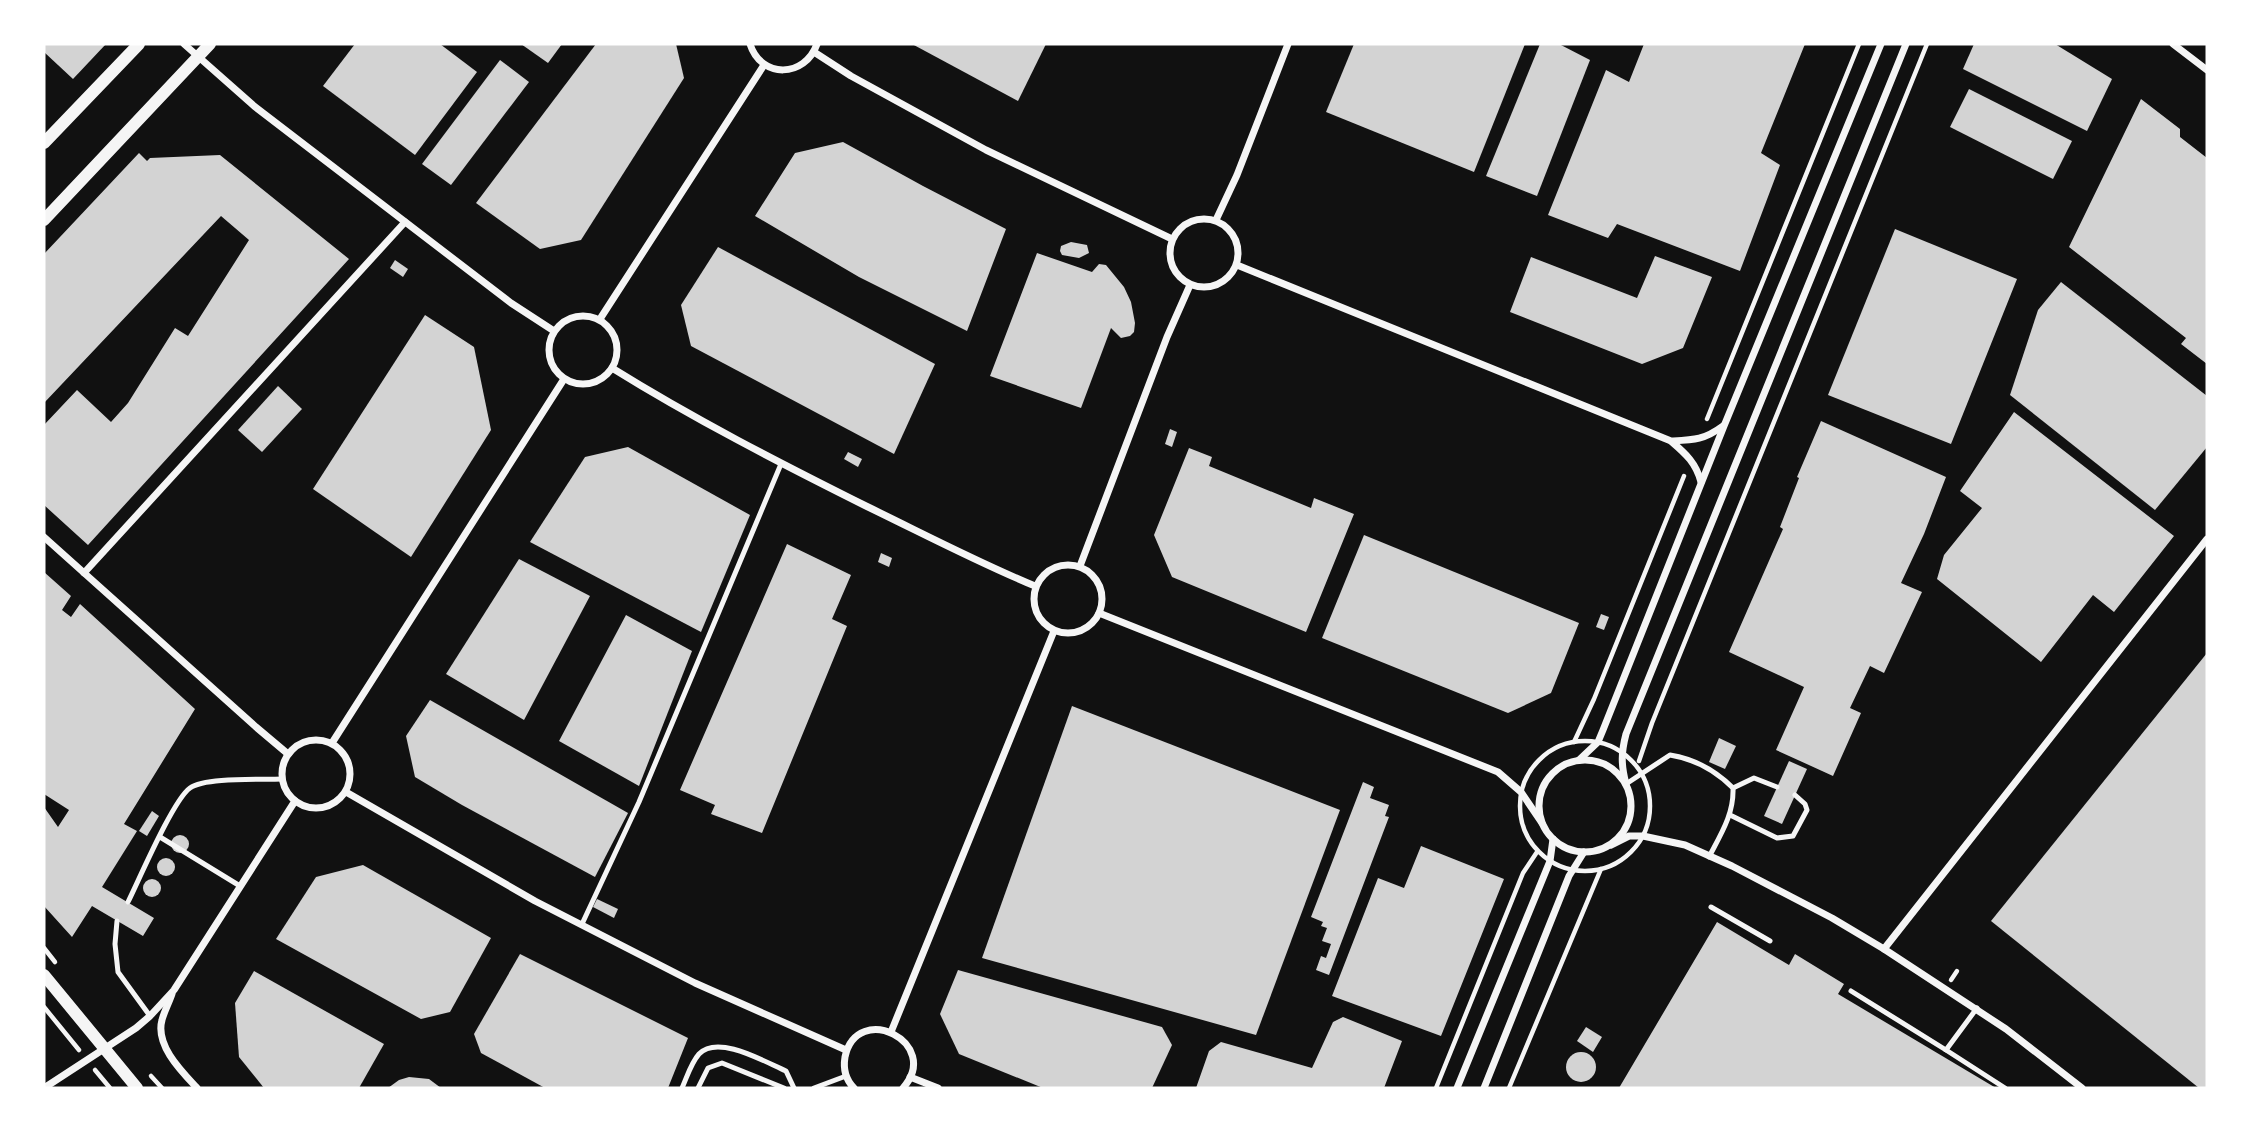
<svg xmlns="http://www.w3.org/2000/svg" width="2251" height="1132" viewBox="0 0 2251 1132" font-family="Overpass,sans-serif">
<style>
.building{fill:#d3d3d3}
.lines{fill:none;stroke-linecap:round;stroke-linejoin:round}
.path{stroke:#f5f5f5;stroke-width:4.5}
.service{stroke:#f5f5f5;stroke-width:5}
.minor{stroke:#f5f5f5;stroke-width:7}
.tertiary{stroke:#f5f5f5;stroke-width:12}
</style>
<rect width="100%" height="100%" fill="#111"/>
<g class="building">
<polygon points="44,44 106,44 73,79 44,52"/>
<polygon points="355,44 440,44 477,72 415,155 323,86"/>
<polygon points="521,44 562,44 548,63"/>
<polygon points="596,44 676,44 684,78 581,240 540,249 476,203"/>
<polygon points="912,44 1046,44 1018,101"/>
<polygon points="1354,44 1525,44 1474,172 1326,112"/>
<polygon points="1540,44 1559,44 1590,60 1537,196 1486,176"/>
<polygon points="1644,44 1805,44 1761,153 1780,165 1740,271 1617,224 1608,238 1548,215 1606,70 1629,82"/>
<polygon points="1974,44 2055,44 2112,79 2087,131 1963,69"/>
<polygon points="500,60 529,82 451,185 422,164"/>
<polygon points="1969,89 2072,141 2053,179 1950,127"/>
<polygon points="2141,99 2180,129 2180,137 2207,158 2207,364 2181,344 2186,338 2069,247"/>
<polygon points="843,142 923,186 1006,229 967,331 859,277 755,216 795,153"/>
<polygon points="139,153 147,161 150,158 220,155 349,259 88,545 44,505 44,425 77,390 111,422 128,403 175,328 188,336 249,240 221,216 44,403 44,254"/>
<polygon points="1895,229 2017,279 1951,444 1828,395"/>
<polygon points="1071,242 1087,245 1089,253 1079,258 1062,255 1060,251 1061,246"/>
<polygon points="718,247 935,364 894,454 691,346 681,305"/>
<polygon points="1037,253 1092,272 1099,264 1106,265 1124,287 1131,302 1135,323 1134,332 1130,336 1121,338 1111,328 1081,408 990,376"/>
<polygon points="1655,256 1712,277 1683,348 1642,364 1510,312 1531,257 1637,298"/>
<polygon points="395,260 408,269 403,277 390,268"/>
<polygon points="2061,282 2207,396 2207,447 2155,510 2010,395 2038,310"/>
<polygon points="425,315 474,347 491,430 411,557 313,489"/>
<polygon points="278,386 302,409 262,452 238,430"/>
<polygon points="2014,412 2174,536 2114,612 2093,595 2041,662 1937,579 1944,555 1982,508 1960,491"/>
<polygon points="1821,421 1946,477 1924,534 1901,583 1922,592 1884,673 1870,666 1850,708 1861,713 1833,776 1776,750 1804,687 1729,652 1783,529 1780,527 1799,478 1797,477"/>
<polygon points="1170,429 1177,432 1172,447 1165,444"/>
<polygon points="628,447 750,515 701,632 530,542 585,457"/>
<polygon points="1189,448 1212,457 1209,466 1311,508 1314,498 1354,514 1306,632 1172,577 1154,535"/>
<polygon points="848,452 862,459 858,467 844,459"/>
<polygon points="1364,535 1579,623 1551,693 1508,713 1322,638"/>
<polygon points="787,544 851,575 832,619 847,626 762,833 711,814 715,805 680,790"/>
<polygon points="881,553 892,558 889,567 878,562"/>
<polygon points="519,559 590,596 524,720 446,674"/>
<polygon points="44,572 71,596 62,610 71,617 80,604 195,709 124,824 137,831 102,887 154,918 143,936 92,906 72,937 44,906 44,807 58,827 69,810 44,794"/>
<polygon points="1601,614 1609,617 1604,630 1596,627"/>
<polygon points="626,615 692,651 639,786 559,741"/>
<polygon points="2207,653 2207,1088 2199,1088 1991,921"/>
<polygon points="430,700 628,813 595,877 462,805 415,777 406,736"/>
<polygon points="1072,706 1340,810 1256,1035 982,958"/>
<polygon points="1719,738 1736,746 1725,769 1709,762"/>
<polygon points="1789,761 1807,769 1782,824 1764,816"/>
<polygon points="1363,782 1374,787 1370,798 1389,805 1385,816 1389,817 1329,975 1316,970 1321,956 1326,958 1331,944 1322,941 1327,928 1321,926 1323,922 1311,917"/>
<polygon points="152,811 159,816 147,836 139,831"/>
<circle cx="180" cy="844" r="9"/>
<polygon points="1421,846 1504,879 1441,1036 1332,996 1378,878 1404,888"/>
<circle cx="166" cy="867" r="9"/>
<polygon points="363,865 491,938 450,1012 421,1019 276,939 316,877"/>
<circle cx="152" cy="888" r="9"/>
<polygon points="597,899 618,909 614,918 593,907"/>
<polygon points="1717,922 1789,965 1795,954 1844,984 1838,994 1996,1088 1619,1088"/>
<polygon points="520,954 688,1038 668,1088 545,1088 481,1053 474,1034"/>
<polygon points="958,970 1162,1027 1172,1045 1152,1088 1043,1088 959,1054 940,1014"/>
<polygon points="254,971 384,1044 359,1088 264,1088 239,1057 235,1003"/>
<polygon points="1343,1017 1402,1041 1384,1088 1196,1088 1209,1051 1221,1042 1312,1068 1333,1022"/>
<polygon points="1586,1027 1602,1037 1593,1052 1577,1041"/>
<circle cx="1581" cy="1067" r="15"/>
<polygon points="409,1077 429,1079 441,1088 388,1088 399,1080"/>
</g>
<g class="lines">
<g class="path">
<polyline points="1707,419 1859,44"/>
<circle cx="1585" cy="806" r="65"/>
<polyline points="1574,742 1594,699 1684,476"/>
<polyline points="1639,761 1652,723 1927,44"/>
<polyline points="44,948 55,962"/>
<polyline points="1951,980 1957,971"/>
<polyline points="44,1007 79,1050"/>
<polyline points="95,1070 110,1088"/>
<polyline points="151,1076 162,1088"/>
<polyline points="1436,1088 1523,873 1537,852"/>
<polyline points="1509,1088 1601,869"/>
</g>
<g class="service">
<path d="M1626,784L1670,755C1695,759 1715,770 1733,788C1734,814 1721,834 1709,857"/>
<polyline points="1733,788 1754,778 1777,787"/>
<polyline points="1730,815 1777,838 1793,836 1807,810 1805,804 1795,795"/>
<polyline points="160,837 240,886"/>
<path d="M128,902C139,880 173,800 190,788C205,777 261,780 282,779"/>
<polyline points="1711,907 1770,941"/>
<polyline points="117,921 115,944 118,972 150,1016"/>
<polyline points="582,924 639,802 781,464"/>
<polyline points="1851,991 1946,1050 1977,1008"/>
<polyline points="1946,1050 2005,1088"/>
<path d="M682,1088C687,1077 691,1063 699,1054C718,1034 765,1062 786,1071L794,1088"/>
<polyline points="698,1088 708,1068 722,1063 784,1088"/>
<polyline points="814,1088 846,1076"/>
</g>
<g class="minor">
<polyline points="184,44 254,106 511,303 554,331"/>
<path d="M750,44C761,79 805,78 817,44"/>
<polyline points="2173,44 2207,70"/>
<polyline points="814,52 851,76 986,150 1172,239"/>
<circle cx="1204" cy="253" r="34"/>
<polyline points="1216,220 1237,175 1288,44"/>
<path d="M1237,265L1671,441C1694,440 1704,440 1723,426"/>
<circle cx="583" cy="350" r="34"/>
<polyline points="600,319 764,65"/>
<path d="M612,368C694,419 780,463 866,506C922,533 977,562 1035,586"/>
<path d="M1672,442C1686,454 1696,463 1701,482"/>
<polyline points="44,537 256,727 288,754"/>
<circle cx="1068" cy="599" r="34"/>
<polyline points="1080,566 1167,337 1190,285"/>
<polyline points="84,573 405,222"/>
<polyline points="1099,613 1498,772 1521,792 1542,823"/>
<circle cx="316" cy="774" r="34"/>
<polyline points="332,743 564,379"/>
<circle cx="1585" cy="806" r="46"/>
<polyline points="1579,760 1598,742 1603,730 1724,426 1881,44"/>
<path d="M1626,784C1621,765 1621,753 1626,734L1906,44"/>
<polyline points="346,792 535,901 695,983 846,1050"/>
<polyline points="1611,845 1629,836 1643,836 1685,845 1732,866 1832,918 1884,949 2006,1029 2082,1088"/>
<polyline points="1884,949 2207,539"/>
<path d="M172,994C169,1003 164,1012 162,1020C155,1045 181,1071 197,1088"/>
<polyline points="891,1032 1054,631"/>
<polyline points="910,1077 938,1088"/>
<polyline points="44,1088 136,1028 150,1016 174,990 295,801"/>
<path d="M854,1088C846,1080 843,1069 845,1057C857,1000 943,1043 903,1088"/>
<polyline points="1457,1088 1550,861 1553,839"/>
<polyline points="1484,1088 1569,876 1584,852"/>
</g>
<g class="tertiary">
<polyline points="44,143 139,44"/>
<polyline points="44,220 210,44"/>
<polyline points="44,975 137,1088"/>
</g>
</g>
<rect width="2251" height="1132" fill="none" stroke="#ffffff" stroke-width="91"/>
</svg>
